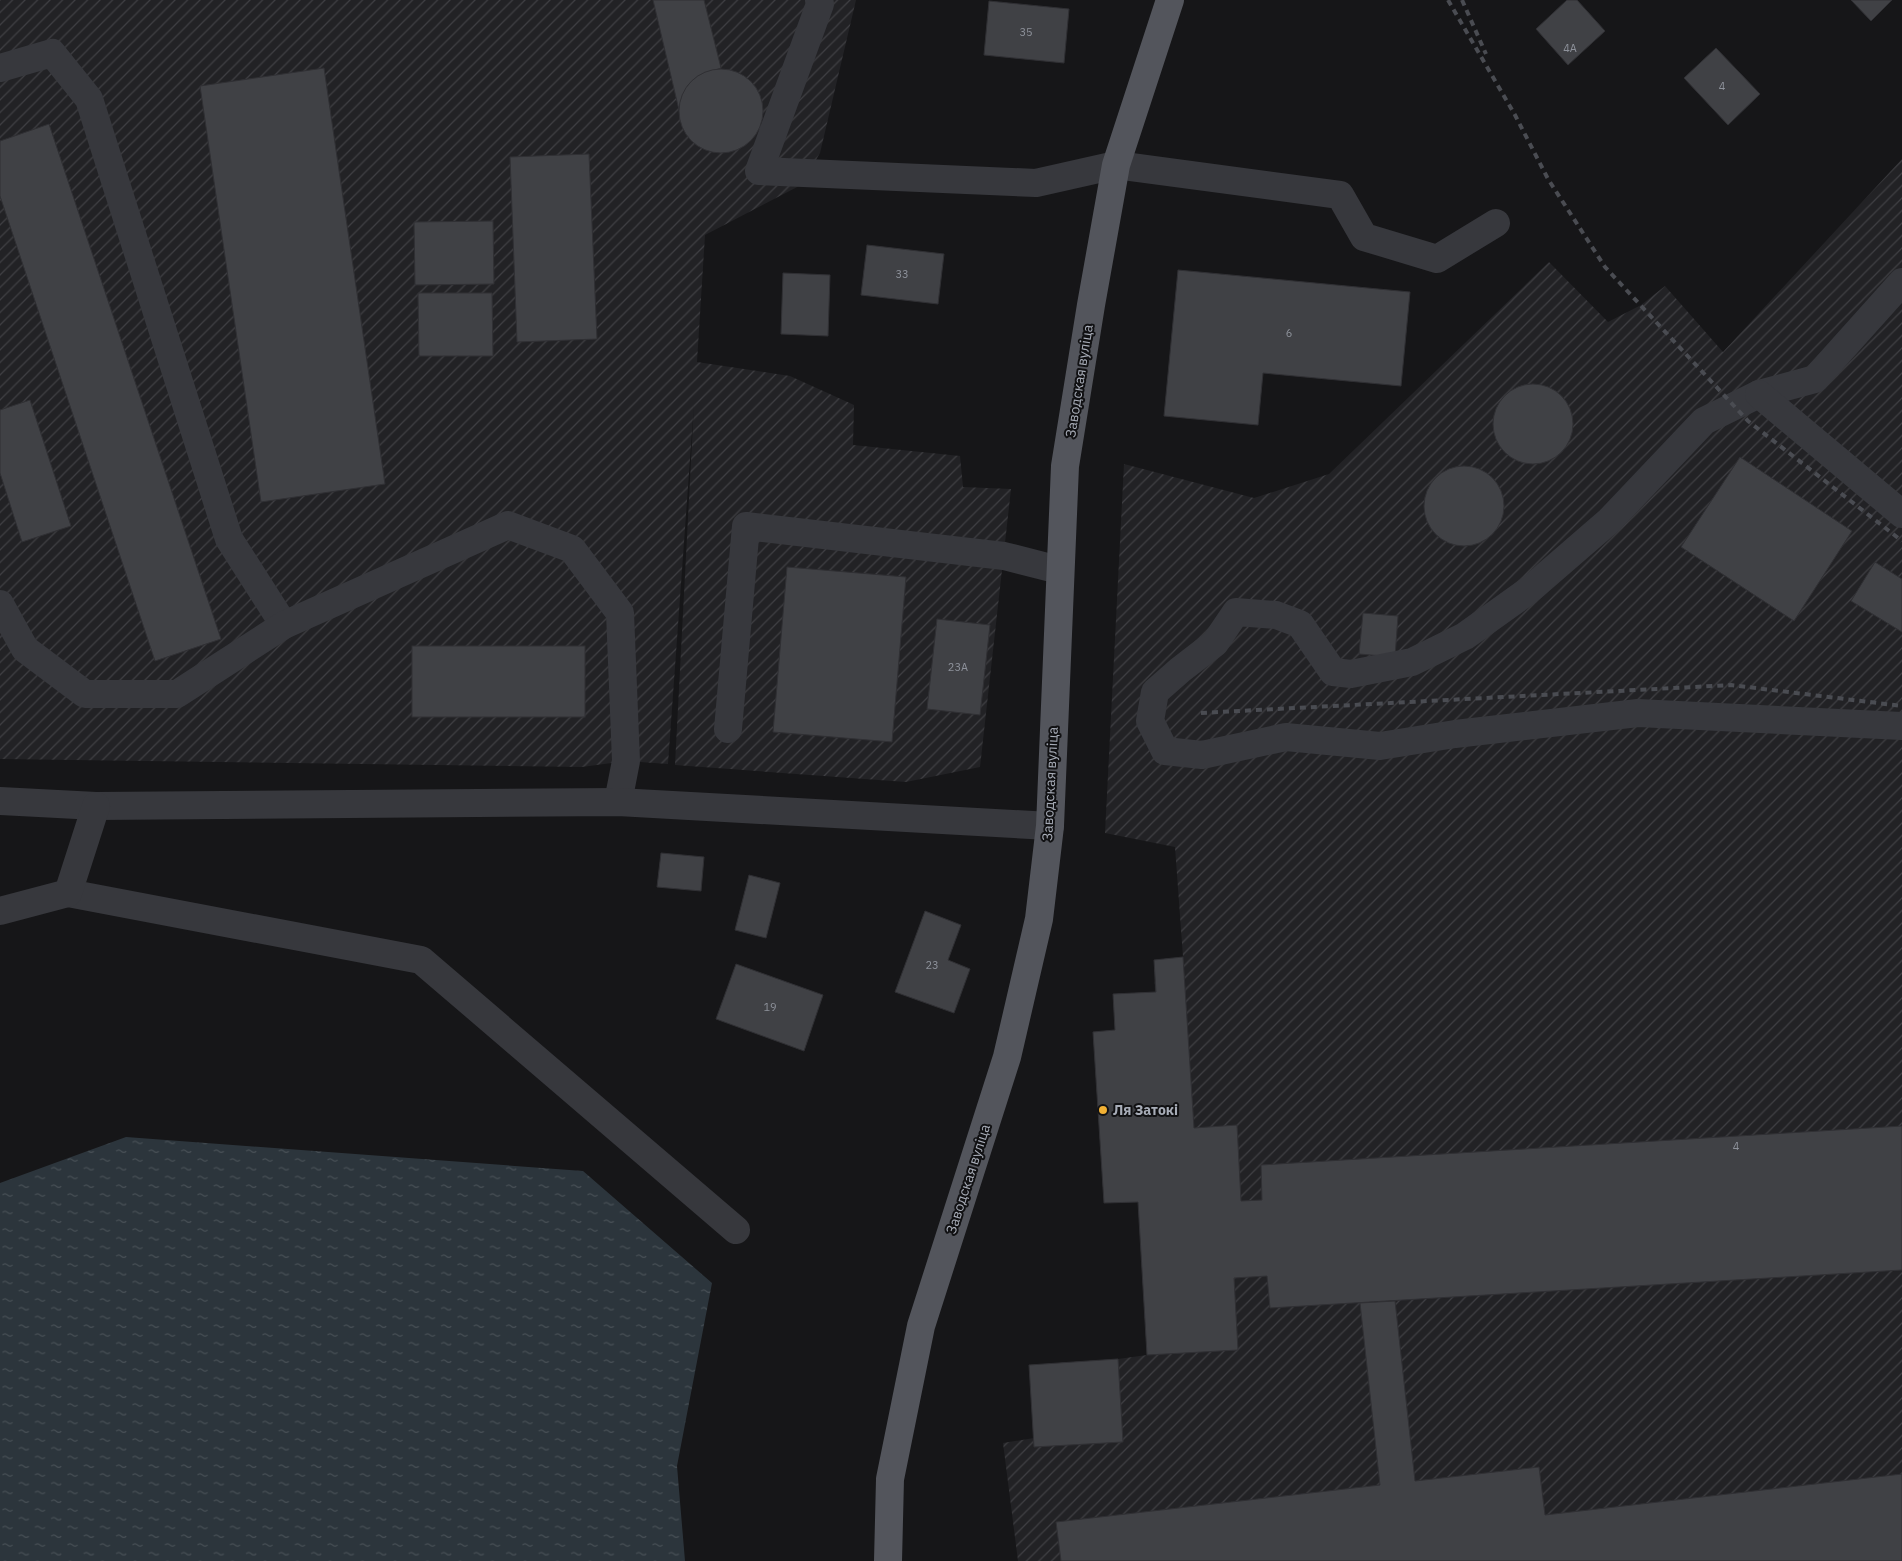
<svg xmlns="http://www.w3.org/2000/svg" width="1902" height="1561" viewBox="0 0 1902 1561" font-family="'IBM Plex Sans',sans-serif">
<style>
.industrial{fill:url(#industrial-furrows)}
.water{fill:url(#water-ripples)}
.building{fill:#404145;stroke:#303034}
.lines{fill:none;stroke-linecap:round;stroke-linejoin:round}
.minor{stroke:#37383d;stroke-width:28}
.major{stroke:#53555c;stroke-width:28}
.rail{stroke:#4a4c52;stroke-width:4;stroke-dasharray:6 5;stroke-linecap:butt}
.poi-dot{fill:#f2b134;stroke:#111113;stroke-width:2}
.labels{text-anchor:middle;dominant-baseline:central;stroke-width:4;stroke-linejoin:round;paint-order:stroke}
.number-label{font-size:11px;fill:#8e929b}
.street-label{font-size:14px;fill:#a8adb8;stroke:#111113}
.poi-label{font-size:14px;font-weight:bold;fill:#a8adb8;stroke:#111113;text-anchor:start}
</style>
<defs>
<pattern id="industrial-furrows" width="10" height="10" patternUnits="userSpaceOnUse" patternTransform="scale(1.25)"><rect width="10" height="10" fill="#222225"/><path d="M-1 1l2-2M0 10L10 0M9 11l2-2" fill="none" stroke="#3f3f43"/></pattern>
<pattern id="water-ripples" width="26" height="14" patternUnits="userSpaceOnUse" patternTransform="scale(1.25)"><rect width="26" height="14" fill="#2c353c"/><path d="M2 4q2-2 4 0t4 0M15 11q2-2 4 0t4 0" fill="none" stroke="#485056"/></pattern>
</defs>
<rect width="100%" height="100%" fill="#161618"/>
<g class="industrial">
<polygon points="0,0 856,0 820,153 801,185 705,235 697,362 790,376 854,405 853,445 960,456 963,487 1011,489 980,767 906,782 675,765 694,404 668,764 626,761 582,767 0,759"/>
<polygon points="1902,159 1902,1561 1018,1561 1003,1443 1034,1438 1029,1365 1118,1359 1147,1355 1138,1202 1104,1203 1093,1032 1115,1030 1113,994 1155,992 1154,960 1183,957 1175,847 1105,833 1124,464 1254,498 1329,474 1549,262 1608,322 1641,305 1665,286 1723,352"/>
</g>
<polygon class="water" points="126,1137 583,1171 712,1283 677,1466 685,1561 0,1561 0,1183"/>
<g class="building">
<polygon points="653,0 704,0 721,68 698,76 688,85 682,97 679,110"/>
<polygon points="1567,0 1577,0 1605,31 1568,65 1536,29"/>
<polygon points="1851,0 1892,0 1871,21"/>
<polygon points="989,1 1069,9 1064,63 984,55"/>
<polygon points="1716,48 1760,94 1728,125 1684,78"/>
<polygon points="324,68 385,484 261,502 200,86"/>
<circle cx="721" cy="111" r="42"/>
<polygon points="49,124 221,639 155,661 0,196 0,141"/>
<polygon points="589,154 597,339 517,342 510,157"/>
<polygon points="493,221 494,284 415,285 414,222"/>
<polygon points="867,245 944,254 938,304 861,295"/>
<polygon points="1178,270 1410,292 1401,386 1263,373 1258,425 1164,416"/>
<polygon points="783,273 830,275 828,336 781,334"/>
<polygon points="418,293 492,293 493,356 419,356"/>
<circle cx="1533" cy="424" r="40"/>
<polygon points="30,400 71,526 22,542 0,473 0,410"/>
<polygon points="1740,457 1852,531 1794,621 1681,547"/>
<circle cx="1464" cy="506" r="40"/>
<polygon points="1875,562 1902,579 1902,632 1851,601"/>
<polygon points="787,567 906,577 892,742 773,732"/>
<polygon points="1363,613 1398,616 1395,657 1359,654"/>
<polygon points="937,619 990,625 980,715 927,709"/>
<rect x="412" y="646" width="173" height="71"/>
<polygon points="661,853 704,857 701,891 657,887"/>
<polygon points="749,875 780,883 766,938 735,930"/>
<polygon points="925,911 961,925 948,960 970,969 954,1013 895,992"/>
<polygon points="1183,957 1194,1128 1237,1125 1241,1201 1262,1200 1261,1165 1902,1126 1902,1270 1270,1308 1267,1276 1234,1278 1238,1350 1147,1355 1138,1202 1104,1203 1093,1032 1115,1030 1113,994 1156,992 1154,960"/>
<polygon points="736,964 823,995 804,1051 716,1019"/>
<polygon points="1395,1301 1415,1481 1539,1467 1545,1515 1902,1474 1902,1561 1061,1561 1056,1522 1380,1485 1360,1303"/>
<polygon points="1118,1359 1123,1442 1034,1447 1029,1365"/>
</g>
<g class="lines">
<g class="minor">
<polyline points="819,0 820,4 759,171 1036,183 1116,165 1340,195 1364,237 1437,259 1496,223"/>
<polyline points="0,68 52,53 89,99 229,539 284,625"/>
<polyline points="1902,282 1815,379 1759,394 1704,421 1610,520 1528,591 1465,636 1412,662 1351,674 1333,672 1300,624 1276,615 1236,612 1215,643 1180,670 1155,692 1150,721 1165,751 1202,755 1286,737 1380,746 1455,734 1638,713 1902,726"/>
<polyline points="1759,394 1902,514"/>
<polyline points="0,604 25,649 85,694 177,694 284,625 508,525 572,549 620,613 626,761 618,802"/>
<polyline points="728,729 746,526 1004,556 1059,570"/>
<polyline points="0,801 96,806 618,802 1050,826"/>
<polyline points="68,893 421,960 736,1230"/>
<polyline points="0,911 68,893 96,806"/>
</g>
<polyline class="major" points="888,1561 890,1479 921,1326 1007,1057 1039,919 1050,826 1065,466 1091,305 1116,165 1170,0"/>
<g class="rail">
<polyline points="1448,0 1515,115 1548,179 1605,267 1748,421 1902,541"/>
<polyline points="1462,0 1486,54"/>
<polyline points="1201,713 1731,685 1902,706"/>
</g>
</g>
<circle class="poi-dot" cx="1103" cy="1110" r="5"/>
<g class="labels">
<g class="number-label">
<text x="1026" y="32">35</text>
<text x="1570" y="48">4А</text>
<text x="1722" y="86">4</text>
<text x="902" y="274">33</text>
<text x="1289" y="333">6</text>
<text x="958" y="667">23А</text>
<text x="932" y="965">23</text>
<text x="770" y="1007">19</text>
<text x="1736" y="1146">4</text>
</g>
<g class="street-label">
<text transform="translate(1079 381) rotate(-81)">Заводская вуліца</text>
<text transform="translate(1050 784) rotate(-87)">Заводская вуліца</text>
<text transform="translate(968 1179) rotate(-72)">Заводская вуліца</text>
</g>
<g class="poi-label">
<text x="1113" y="1110">Ля Затокі</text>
</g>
</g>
</svg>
